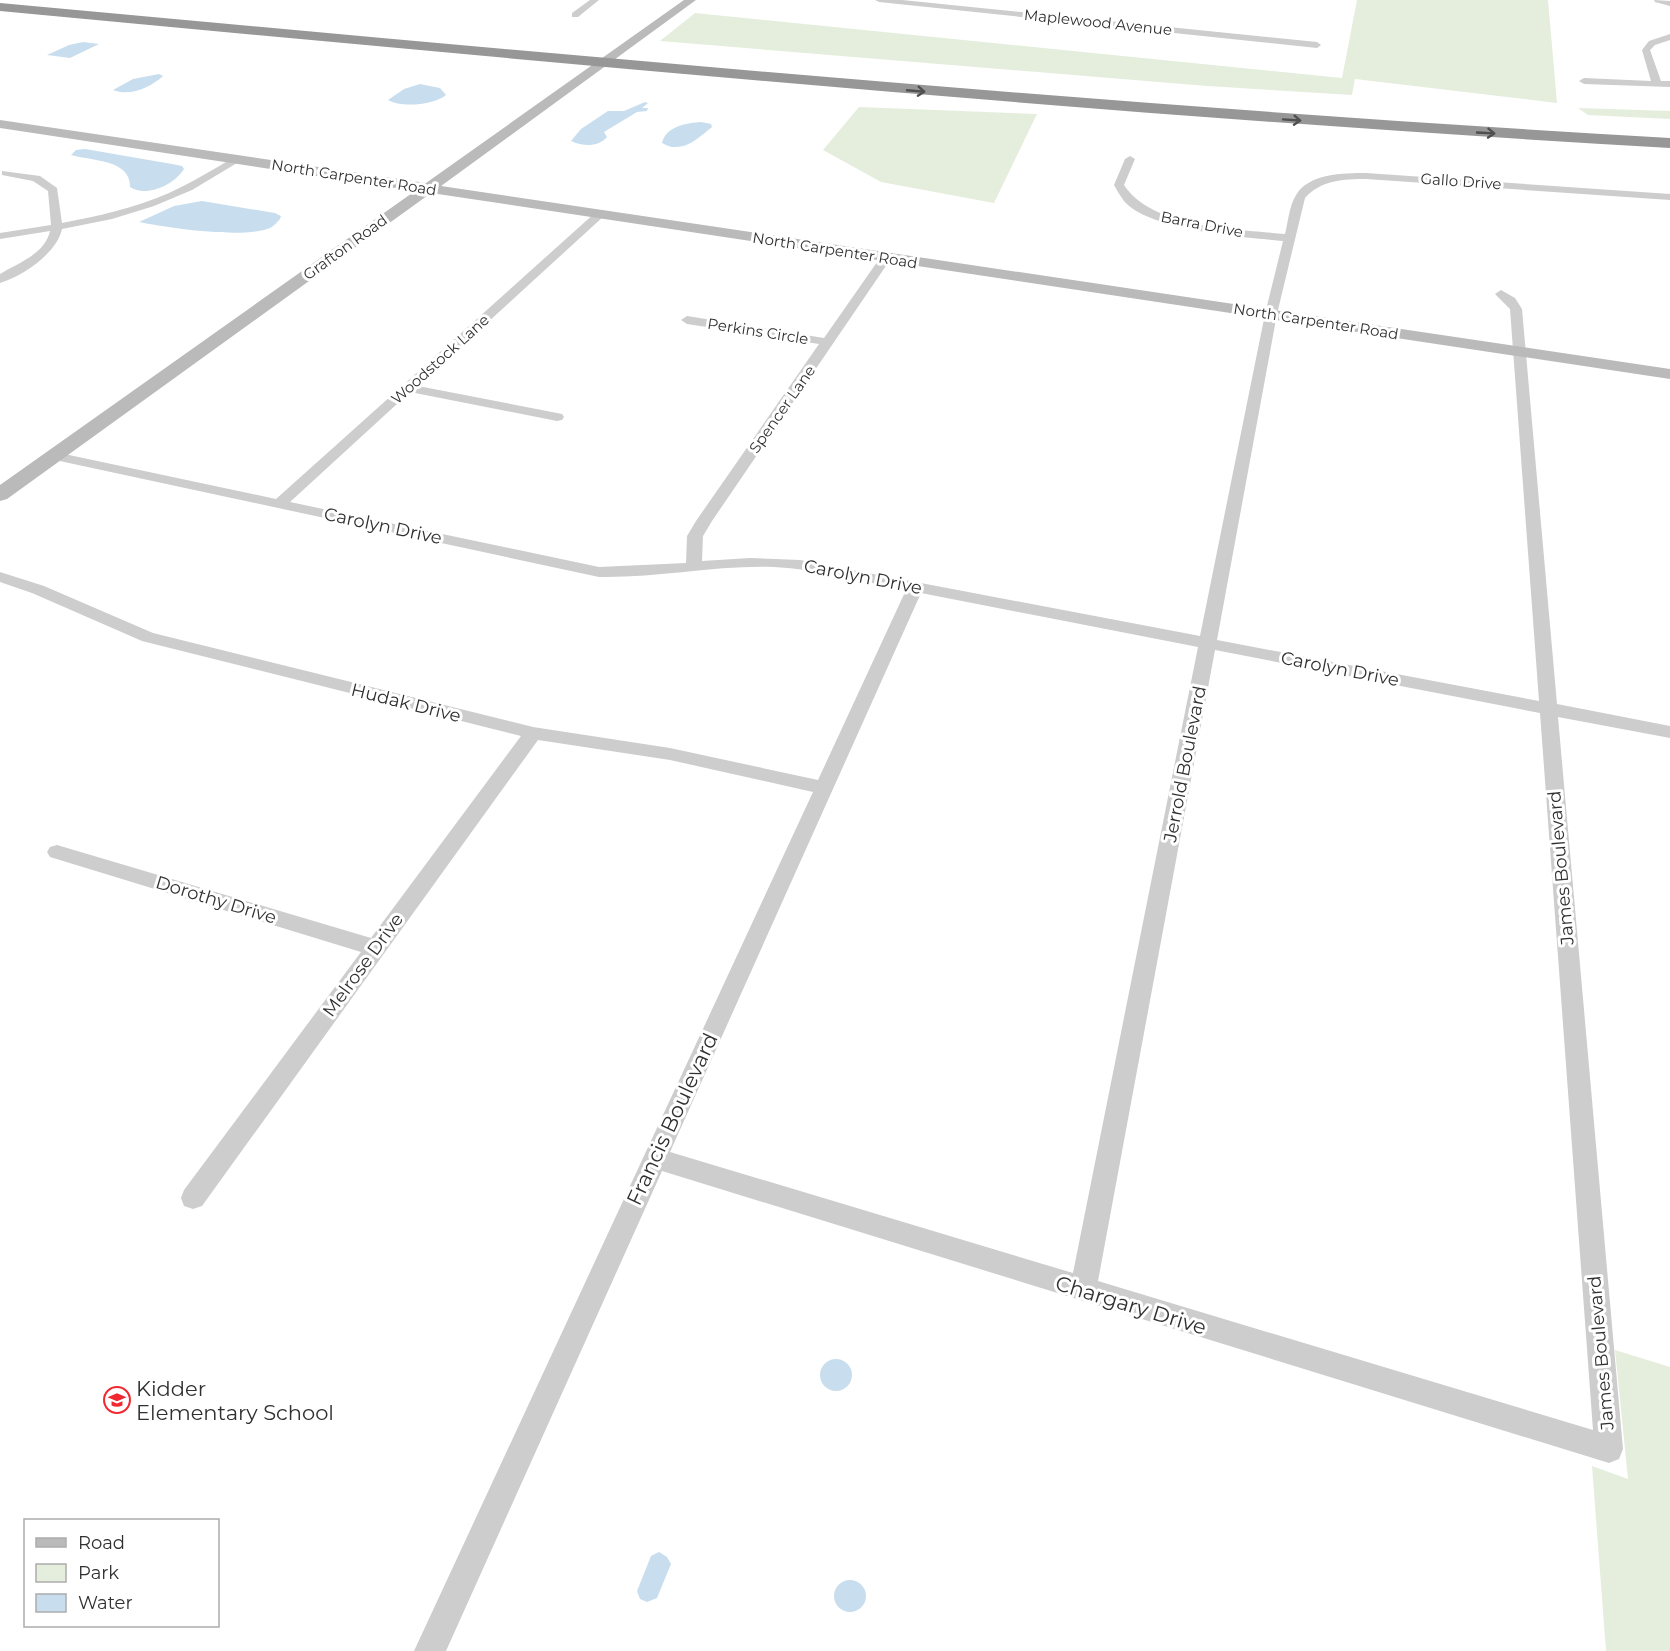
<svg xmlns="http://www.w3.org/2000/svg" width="1670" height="1651" viewBox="0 0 1670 1651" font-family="Montserrat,sans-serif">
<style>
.green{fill:#e5eedd}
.water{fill:#c8deee}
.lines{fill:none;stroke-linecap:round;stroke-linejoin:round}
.street{fill:#cdcdcd;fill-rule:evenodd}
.secondary{fill:#bababa;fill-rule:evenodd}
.highway{fill:#979797;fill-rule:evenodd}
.oneway{stroke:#4f4f4f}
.labels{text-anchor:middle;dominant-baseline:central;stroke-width:6;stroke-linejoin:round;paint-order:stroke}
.far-street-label{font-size:15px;fill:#303030;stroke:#fff}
.street-label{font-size:18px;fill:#303030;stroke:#fff}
.near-street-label{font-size:21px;fill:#303030;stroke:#fff}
.near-poi-label{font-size:21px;fill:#303030;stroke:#fff;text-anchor:start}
</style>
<rect width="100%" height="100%" fill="#fff"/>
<g class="green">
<polygon points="1357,0 1548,0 1557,103 1355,79 1352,95 1207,86 660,41 695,13 1342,78"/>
<polygon points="859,107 1037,114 994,203 881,182 823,150"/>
<polygon points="1578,108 1670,111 1670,119 1588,115"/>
<polygon points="1615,1350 1670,1367 1670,1651 1606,1651 1592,1466 1628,1479"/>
</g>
<g class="water">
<polygon points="83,42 99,44 70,58 47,55 69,45"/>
<path d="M159,74L163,76C151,87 130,97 113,90L133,79Z"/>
<path d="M420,84L440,88L446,95C434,105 401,108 388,100L404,89Z"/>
<path d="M645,102L648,103L642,108H648L647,111L637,112L604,132L607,137C598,147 584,147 571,141L581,129L608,111H624Z"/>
<path d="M701,122L711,124L712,127C698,138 682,155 662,143C666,126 687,123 701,122Z"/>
<path d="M85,149L172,164L182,166L184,169C174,185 146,198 130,187C131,159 91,161 71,155L76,150Z"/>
<path d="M202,201L275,213L281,216L280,219C277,222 274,226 270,228C243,239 169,228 139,222L174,206Z"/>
<circle cx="836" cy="1375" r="16"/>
<polygon points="659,1552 667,1557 671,1564 657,1598 647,1602 640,1599 637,1591 651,1556"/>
<circle cx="850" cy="1596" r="16"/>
</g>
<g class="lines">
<g class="street">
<polygon points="590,0 599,0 578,17 572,17 572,13"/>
<polygon points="875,0 902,0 1317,42 1321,45 1317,48 879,2"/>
<polygon points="1654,0 1670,1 1670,6 1655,2"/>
<polygon points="1670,34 1670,40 1655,45 1650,50 1661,81 1670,81 1670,87 1584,84 1579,81 1584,78 1651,81 1642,50 1649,41"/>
<path d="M1130,156L1135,159L1124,185C1153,229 1237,229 1285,234C1288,223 1289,207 1295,197C1307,173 1344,173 1366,173L1670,194V200L1366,179C1344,179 1321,180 1305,198L1277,314L1217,640L1539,701L1510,309L1495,294L1501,290L1515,298L1522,309L1557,704L1670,726V738L1558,717L1623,1449L1619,1459L1609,1463L662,1171L446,1651H414L813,792L670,760L538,740L202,1206L193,1209L184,1206L181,1198L184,1190L361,952L50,857L47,852L50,847L57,845L371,938L521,736L142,641L32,593L0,582V572L44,586L153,633L533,727L670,748L818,780L906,590C863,582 818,569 774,567C716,565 658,578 599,577L55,460L48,456L55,452L276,499L596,212H604V216L418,386L557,413L562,414L564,417L562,420L557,421L410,392L290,502L599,567L686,563L687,536L696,521L819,344L687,324L681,320L687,316L824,338L882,255L886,254L892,257L712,521L703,536L702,561L750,558L800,560L1200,636L1265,314L1283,241C1244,237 1150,231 1124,201C1120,196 1117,190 1114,185L1125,159ZM921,593L1198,647L1073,1273L670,1152ZM1215,650L1540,713L1593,1430L1098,1281Z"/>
<path d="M233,158L242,160L192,190L154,206L112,219L62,229C57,253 23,276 0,283V274C18,263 45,254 50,231L0,239V233L51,225L48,191L33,181L2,175V171L40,176L57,188L62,223C98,216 135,208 169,193C191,183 212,170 233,158Z"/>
</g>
<polygon class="secondary" points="684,0 696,0 441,186 1670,369 1670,379 431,193 7,499 0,501 0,485 415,191 0,128 0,120 426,183"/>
<path class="highway" d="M0,3C556,54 1112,106 1670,138V148C1112,116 556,63 0,11Z"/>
</g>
<defs><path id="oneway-shaft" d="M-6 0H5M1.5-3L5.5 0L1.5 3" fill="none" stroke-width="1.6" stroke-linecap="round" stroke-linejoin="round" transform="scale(1.5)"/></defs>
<g class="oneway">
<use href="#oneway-shaft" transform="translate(916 91) rotate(5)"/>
<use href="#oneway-shaft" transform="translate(1292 120) rotate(4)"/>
<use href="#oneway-shaft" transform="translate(1486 133) rotate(3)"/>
</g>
<defs>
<symbol id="school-ring" viewBox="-11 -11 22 22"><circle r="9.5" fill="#fff" stroke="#f12830" stroke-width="1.5"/><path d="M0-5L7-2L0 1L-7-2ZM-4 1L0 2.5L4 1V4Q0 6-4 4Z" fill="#f12830"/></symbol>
</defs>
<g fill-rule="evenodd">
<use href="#school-ring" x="102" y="1385" width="30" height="30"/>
</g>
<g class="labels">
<g class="far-street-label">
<text transform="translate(1098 22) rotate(6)">Maplewood Avenue</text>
<text transform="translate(354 177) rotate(9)">North Carpenter Road</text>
<text transform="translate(1461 181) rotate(4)">Gallo Drive</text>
<text transform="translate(1202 224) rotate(11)">Barra Drive</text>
<text transform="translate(345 247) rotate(-36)">Grafton Road</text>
<text transform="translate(835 250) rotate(9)">North Carpenter Road</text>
<text transform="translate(1316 321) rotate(9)">North Carpenter Road</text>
<text transform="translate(758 331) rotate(9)">Perkins Circle</text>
<text transform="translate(440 359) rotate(-42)">Woodstock Lane</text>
<text transform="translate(782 409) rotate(-55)">Spencer Lane</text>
</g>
<g class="street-label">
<text transform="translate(383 526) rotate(12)">Carolyn Drive</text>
<text transform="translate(863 577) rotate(11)">Carolyn Drive</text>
<text transform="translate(1340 669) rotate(11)">Carolyn Drive</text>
<text transform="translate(406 703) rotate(14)">Hudak Drive</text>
<text transform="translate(1185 764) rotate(-79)">Jerrold Boulevard</text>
<text transform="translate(1561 868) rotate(-95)">James Boulevard</text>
<text transform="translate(216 900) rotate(17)">Dorothy Drive</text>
<text transform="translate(363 965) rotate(-54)">Melrose Drive</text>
<text transform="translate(1601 1353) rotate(-95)">James Boulevard</text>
</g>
<g class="near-street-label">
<text transform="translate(672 1119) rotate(-65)">Francis Boulevard</text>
<text transform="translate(1131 1305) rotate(17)">Chargary Drive</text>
</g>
<g class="near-poi-label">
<text x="136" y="1388">Kidder<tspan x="136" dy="24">Elementary School</tspan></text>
</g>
</g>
<rect x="24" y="1519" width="195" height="108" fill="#ffffff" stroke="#acacac" stroke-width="1.5"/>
<rect x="36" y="1538" width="30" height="9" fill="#bababa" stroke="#acacac" stroke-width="1.5"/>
<text x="78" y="1549" font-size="18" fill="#303030">Road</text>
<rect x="36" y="1564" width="30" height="18" fill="#e5eedd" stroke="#acacac" stroke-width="1.5"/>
<text x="78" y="1579" font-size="18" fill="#303030">Park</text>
<rect x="36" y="1594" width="30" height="18" fill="#c8deee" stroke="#acacac" stroke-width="1.5"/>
<text x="78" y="1609" font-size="18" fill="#303030">Water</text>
</svg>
